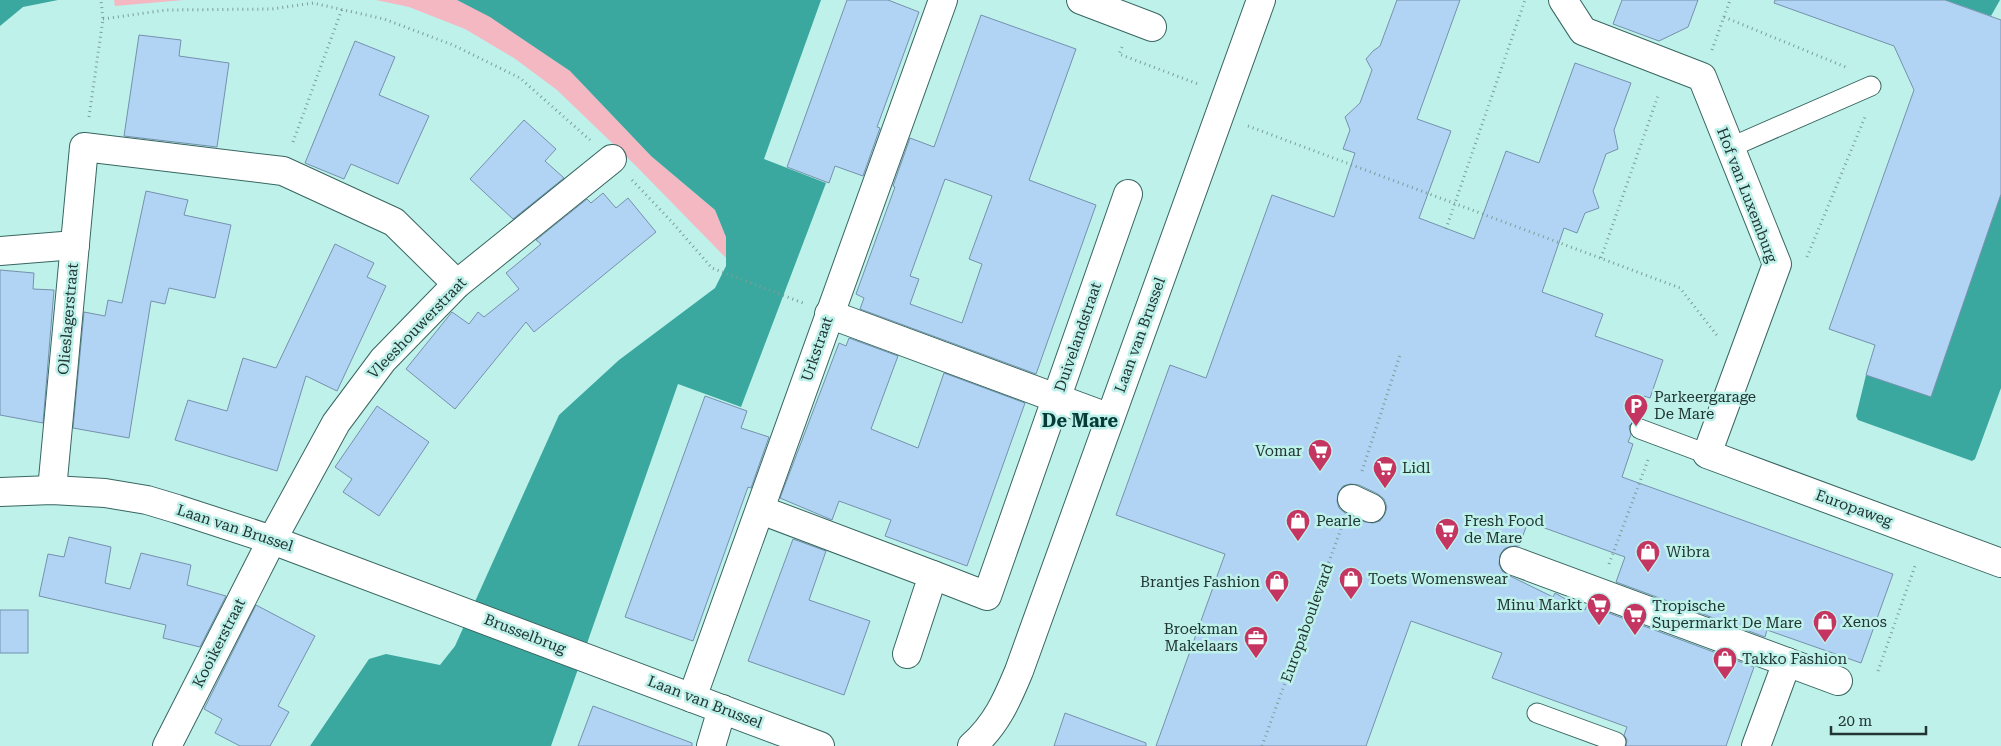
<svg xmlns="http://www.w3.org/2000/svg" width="2001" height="746" viewBox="0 0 2001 746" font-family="'Roboto Serif',serif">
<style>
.green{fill:#f4b8c2}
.water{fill:#3ba89f}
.building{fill:#b1d4f5;stroke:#7591ac;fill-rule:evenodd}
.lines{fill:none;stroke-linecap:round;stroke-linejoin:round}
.service-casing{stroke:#386661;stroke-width:21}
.pedestrian-casing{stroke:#386661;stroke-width:30}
.minor-casing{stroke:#386661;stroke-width:30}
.tertiary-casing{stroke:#386661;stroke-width:30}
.path{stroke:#7a9e9a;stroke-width:3;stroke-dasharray:1 4;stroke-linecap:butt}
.service{stroke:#fff;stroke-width:19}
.pedestrian{stroke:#fff;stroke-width:28}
.minor{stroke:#fff;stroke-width:28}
.tertiary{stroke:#fff;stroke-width:28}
.labels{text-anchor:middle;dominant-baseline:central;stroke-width:5;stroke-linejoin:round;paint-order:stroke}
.street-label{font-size:15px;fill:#213533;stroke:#bff1eb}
.poi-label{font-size:15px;fill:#213533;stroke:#bff1eb;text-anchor:start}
.quarter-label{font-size:18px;font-weight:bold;fill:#063a36;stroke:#bff1eb}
</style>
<rect width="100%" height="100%" fill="#bff1eb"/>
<g class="green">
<polygon points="114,0 184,0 115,6"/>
<polygon points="376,0 457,0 490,16 570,71 651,156 715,210 726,237 726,258 636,166 557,90 514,58 465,29 409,7"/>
</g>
<g class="water">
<polygon points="0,0 58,0 23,7 0,26"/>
<polygon points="457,0 821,0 764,159 826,183 741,407 678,384 551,746 310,746 369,659 386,654 440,665 455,646 559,415 619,360 715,288 726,266 726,237 715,210 651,156 570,71 490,17"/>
<polygon points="1945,0 2000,0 1991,16"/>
<polygon points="2001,194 2001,388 1975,459 1972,461 1858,420 1856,416 1866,375 1931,396"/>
</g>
<g class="building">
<polygon points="847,0 888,0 919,12 877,127 880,128 863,176 835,166 829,183 787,167"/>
<path d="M1397,0H1460L1417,119L1451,131L1419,218L1474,239L1506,151L1539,163L1575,63L1631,83L1614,130L1618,149L1606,154L1593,191L1599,208L1585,213L1577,233L1564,228L1542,292L1603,314L1595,336L1663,360L1650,398L1644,396L1636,419L1629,426L1631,435L1628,442L1633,444L1622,477L1893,574L1861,663L1767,630L1765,637L1616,582L1625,557L1528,522L1519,546H1511L1504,549L1500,555L1499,564L1502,571L1508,575L1553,597L1555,593L1585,610L1587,605L1605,614L1606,612L1754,667L1726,746H1626L1627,740L1624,735L1627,727L1492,678L1502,653L1411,621L1366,746H1156L1225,554L1116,515L1170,365L1206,378L1272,195L1334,217L1355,153L1343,149L1350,130L1345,117L1360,103L1372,70L1366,59L1373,51L1380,46ZM1350,484L1359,485L1378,494L1384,499L1387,507L1385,514L1380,521L1373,523L1365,522L1345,513L1339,508L1337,501L1338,493L1343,486Z"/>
<polygon points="1622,0 1698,0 1688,27 1659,41 1613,24"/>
<polygon points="1775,0 1945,0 2001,20 2001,194 1931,397 1866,375 1875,345 1829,329 1914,90 1894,46 1774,3"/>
<path d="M981,15L1076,49L1029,180L1096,205L1036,374L860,309L864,298L856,294L895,187L893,186L910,138L934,147ZM945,179L992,196L969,259L982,264L962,323L910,304L919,279L910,276Z"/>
<polygon points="139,35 181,40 179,56 229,63 217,147 124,136"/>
<polygon points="355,41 395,57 379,95 429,116 398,184 351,164 344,179 305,163"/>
<polygon points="524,120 556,149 545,161 564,178 513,219 470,179"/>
<polygon points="146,191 188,200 184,215 231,225 215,298 169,288 165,304 151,301 129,438 73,428 84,312 105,316 108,300 122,303"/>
<polygon points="603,193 616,208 628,198 656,232 534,332 526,322 455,409 406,369 452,312 469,324 478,312 484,317 519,289 506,273 541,244 536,240 587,199 591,203"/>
<polygon points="335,244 374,263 367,277 386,286 337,391 306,376 277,471 175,440 188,400 227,411 243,358 276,368"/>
<polygon points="0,270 34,273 33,289 54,290 43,423 0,415"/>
<polygon points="849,338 898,356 871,429 918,448 944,373 1025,403 967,566 885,536 891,520 839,501 832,520 780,498 839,343 846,346"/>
<polygon points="705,396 747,411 741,428 769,437 751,488 748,487 693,641 625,617"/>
<polygon points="377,406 429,442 379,516 343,492 352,479 335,467"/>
<polygon points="69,537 111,547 105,583 130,589 141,553 191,565 187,585 226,596 200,647 163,638 166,625 39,596 48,554 64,557"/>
<polygon points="793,539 826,551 809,600 870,621 844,695 748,661"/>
<polygon points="256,605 315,636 278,706 289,712 270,746 240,746 215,733 222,719 204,709"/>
<rect x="0" y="610" width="28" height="43"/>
<polygon points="593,706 692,743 692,746 578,746"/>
<polygon points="1065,713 1146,743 1146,746 1054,746"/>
</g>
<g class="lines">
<defs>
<g id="service">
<polyline points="1729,148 1871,86"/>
<polyline points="1640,429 1707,454"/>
<polyline points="1537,713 1616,742"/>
</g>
<g id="pedestrian">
<polyline points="829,314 1110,418"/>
<polyline points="1352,499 1371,508"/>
<polyline points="1514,561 1838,681"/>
<polyline points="933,575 987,596 1128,194"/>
<polyline points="1756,746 1787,662"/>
</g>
<g id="minor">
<polyline points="1081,0 1152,27"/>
<polyline points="1563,0 1583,31 1702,77 1777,264 1707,454 2001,563"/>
<polyline points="0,251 75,245"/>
<polyline points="52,490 84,147 283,171 394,222 457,284"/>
<polyline points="761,510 933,575 907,654"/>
<polyline points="692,698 943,0"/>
<polyline points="167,746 272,540 336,423 383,360 457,284 612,159"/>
<polyline points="711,746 722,709"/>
</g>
<g id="tertiary">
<polyline points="0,492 52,490 105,493 147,500 177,509 272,540 820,746"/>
<path d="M972,746C996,725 1007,700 1019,671L1261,0"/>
</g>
</defs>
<use href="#service" class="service-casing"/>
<use href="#pedestrian" class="pedestrian-casing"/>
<use href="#minor" class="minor-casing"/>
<use href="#tertiary" class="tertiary-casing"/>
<g class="path">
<polyline points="1724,17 1848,68"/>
<polyline points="103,19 166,10 272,9 313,3 384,19 453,45 520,78 590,140"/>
<polyline points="1122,47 1119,54 1198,84"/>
<polyline points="1712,50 1730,0"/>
<polyline points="89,117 103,19 101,0"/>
<polyline points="1248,126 1680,288 1719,338"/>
<polyline points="293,142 342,9"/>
<polyline points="632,180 671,221 712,268 803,303"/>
<polyline points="1446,229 1525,0"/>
<polyline points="1807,257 1865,117"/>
<polyline points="1601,258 1659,93"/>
<polyline points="1362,471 1400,355"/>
<polyline points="1609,564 1648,460"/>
<polyline points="1878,671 1916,563"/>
<polyline points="1262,746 1342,526"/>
</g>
<use href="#service" class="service"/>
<use href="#pedestrian" class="pedestrian"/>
<use href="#minor" class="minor"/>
<use href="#tertiary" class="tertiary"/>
</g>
<defs>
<symbol id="parking-pin" viewBox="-11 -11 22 30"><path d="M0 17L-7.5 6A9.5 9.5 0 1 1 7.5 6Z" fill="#c43661" stroke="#bff1eb"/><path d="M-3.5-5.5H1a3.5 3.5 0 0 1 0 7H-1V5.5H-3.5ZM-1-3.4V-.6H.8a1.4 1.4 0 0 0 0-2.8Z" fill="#fff"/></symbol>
<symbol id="supermarket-pin" viewBox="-11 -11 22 30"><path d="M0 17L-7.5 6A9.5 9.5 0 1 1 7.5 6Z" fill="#c43661" stroke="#bff1eb"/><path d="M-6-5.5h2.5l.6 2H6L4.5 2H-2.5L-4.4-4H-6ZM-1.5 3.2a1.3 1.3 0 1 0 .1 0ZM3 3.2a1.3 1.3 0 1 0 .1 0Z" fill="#fff"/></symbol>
<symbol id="shop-pin" viewBox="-11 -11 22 30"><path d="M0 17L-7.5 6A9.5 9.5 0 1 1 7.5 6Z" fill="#c43661" stroke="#bff1eb"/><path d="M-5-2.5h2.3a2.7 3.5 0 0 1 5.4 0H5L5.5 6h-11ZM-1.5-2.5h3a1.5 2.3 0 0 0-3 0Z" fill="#fff"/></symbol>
<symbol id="office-pin" viewBox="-11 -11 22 30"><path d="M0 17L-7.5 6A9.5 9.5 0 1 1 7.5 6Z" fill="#c43661" stroke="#bff1eb"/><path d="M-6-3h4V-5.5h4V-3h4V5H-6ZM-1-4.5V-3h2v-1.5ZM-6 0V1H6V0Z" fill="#fff"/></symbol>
</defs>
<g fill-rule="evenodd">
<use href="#parking-pin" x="1622" y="392" width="28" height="38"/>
<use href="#supermarket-pin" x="1306" y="437" width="28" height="38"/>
<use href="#supermarket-pin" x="1371" y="454" width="28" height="38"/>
<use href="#shop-pin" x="1284" y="507" width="28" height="38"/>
<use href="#supermarket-pin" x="1433" y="516" width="28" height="38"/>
<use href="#shop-pin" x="1634" y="538" width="28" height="38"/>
<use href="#shop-pin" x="1337" y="565" width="28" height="38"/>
<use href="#shop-pin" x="1263" y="568" width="28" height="38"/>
<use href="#supermarket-pin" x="1585" y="591" width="28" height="38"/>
<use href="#supermarket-pin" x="1621" y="601" width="28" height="38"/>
<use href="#shop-pin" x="1811" y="608" width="28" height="38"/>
<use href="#office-pin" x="1242" y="624" width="28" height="38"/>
<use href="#shop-pin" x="1711" y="645" width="28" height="38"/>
</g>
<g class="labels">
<g class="street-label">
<text transform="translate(1747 195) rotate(69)">Hof van Luxemburg</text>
<text transform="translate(68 319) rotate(-85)">Olieslagerstraat</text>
<text transform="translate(417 328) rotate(-46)">Vleeshouwerstraat</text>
<text transform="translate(1140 335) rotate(-70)">Laan van Brussel</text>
<text transform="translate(1078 337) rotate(-71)">Duivelandstraat</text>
<text transform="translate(817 349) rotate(-71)">Urkstraat</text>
<text transform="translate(1854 508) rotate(20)">Europaweg</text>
<text transform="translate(235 528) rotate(18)">Laan van Brussel</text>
<text transform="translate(1307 623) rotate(-70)">Europaboulevard</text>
<text transform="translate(525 634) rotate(21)">Brusselbrug</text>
<text transform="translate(219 643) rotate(-63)">Kooikerstraat</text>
<text transform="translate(705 702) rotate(21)">Laan van Brussel</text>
</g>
<g class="poi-label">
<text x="1654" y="397">Parkeergarage<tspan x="1654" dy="17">De Mare</tspan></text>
<text x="1302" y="451" text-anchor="end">Vomar</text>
<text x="1402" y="468">Lidl</text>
<text x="1316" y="521">Pearle</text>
<text x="1464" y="521">Fresh Food<tspan x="1464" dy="17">de Mare</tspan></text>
<text x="1666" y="552">Wibra</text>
<text x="1368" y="579">Toets Womenswear</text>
<text x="1260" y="582" text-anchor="end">Brantjes Fashion</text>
<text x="1582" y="605" text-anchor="end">Minu Markt</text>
<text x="1652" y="606">Tropische<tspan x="1652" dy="17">Supermarkt De Mare</tspan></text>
<text x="1842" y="622">Xenos</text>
<text x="1238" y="629" text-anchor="end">Broekman<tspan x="1238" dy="17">Makelaars</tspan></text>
<text x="1742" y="659">Takko Fashion</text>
</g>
<g class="quarter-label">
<text x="1080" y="420">De Mare</text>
</g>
</g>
<path d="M1831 726v8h95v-8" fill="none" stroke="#213533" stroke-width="2.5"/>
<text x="1838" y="726" font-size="15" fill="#213533" stroke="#bff1eb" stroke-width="4" paint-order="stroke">20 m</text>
</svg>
